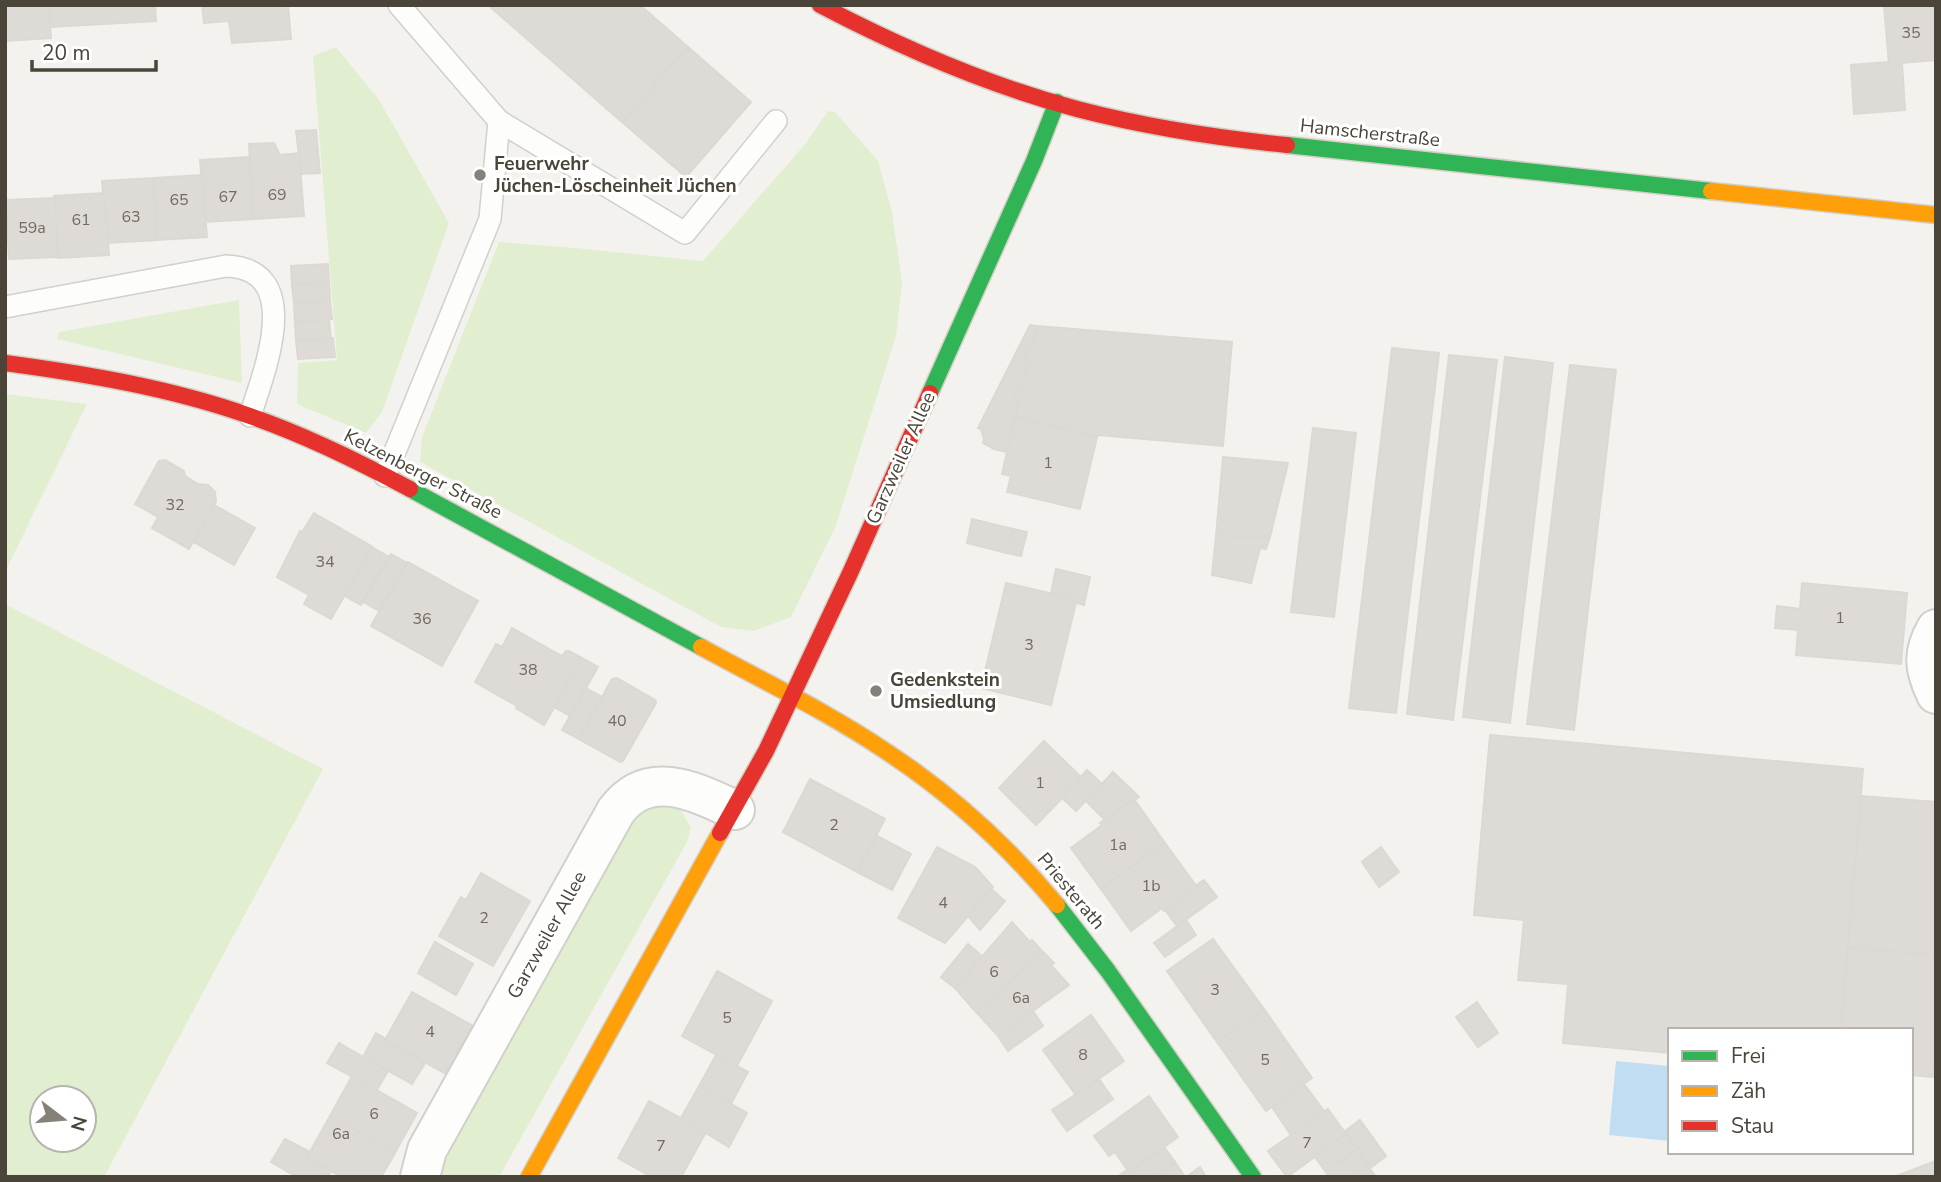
<svg xmlns="http://www.w3.org/2000/svg" width="1941" height="1182" viewBox="0 0 1941 1182" font-family="'Nunito Sans',sans-serif">
<style>
.green{fill:#e1eecf;fill-rule:evenodd}
.water{fill:#c0ddf1}
.building{fill:#dedbd6;stroke:#dcd9d4;stroke-width:2}
.lines{fill:none;stroke-linecap:round;stroke-linejoin:round}
.lane-casing{stroke:#d2d0cb;stroke-width:24}
.street-casing{stroke:#d2d0cb;stroke-width:42}
.fast-casing{stroke:#d3cfc5;stroke-width:19}
.slow-casing{stroke:#d3cfc5;stroke-width:19}
.jam-casing{stroke:#d3cfc5;stroke-width:19}
.lane{stroke:#fdfdfc;stroke-width:21}
.street{stroke:#fdfdfc;stroke-width:38}
.fast{stroke:#30b455;stroke-width:16}
.slow{stroke:#ff9f0a;stroke-width:16}
.jam{stroke:#e5322d;stroke-width:16}
.poi-dot{fill:#868178;stroke:#fff;stroke-width:2.5}
.labels{text-anchor:middle;dominant-baseline:central;stroke-width:6;stroke-linejoin:round;paint-order:stroke}
.number-label{font-size:16px;fill:#706a61}
.street-label{font-size:19px;fill:#4b4439;stroke:#fff}
.poi-label{font-size:19px;font-weight:bold;fill:#4b4439;stroke:#fff;text-anchor:start}
</style>
<rect width="100%" height="100%" fill="#f4f2ee"/>
<g class="green">
<polygon points="336,47 379,100 449,223 382,412 366,433 297,404 298,363 337,360 313,56"/>
<polygon points="828,111 835,112 878,161 892,212 902,283 896,336 835,528 791,617 754,631 721,627 420,462 422,437 499,242 575,248 703,261 806,143"/>
<polygon points="239,300 242,383 57,339 59,332"/>
<polygon points="5,394 87,404 5,572"/>
<path d="M5,604L323,769L104,1177H5ZM84,1098V1140H42V1098Z"/>
<polygon points="667,801 682,812 691,828 687,842 499,1177 432,1177 634,811"/>
</g>
<polygon class="water" points="1616,1061 1670,1066 1670,1141 1609,1135"/>
<g class="building">
<polygon points="5,5 49,5 51,38 5,41"/>
<polygon points="49,5 155,5 156,21 50,27"/>
<polygon points="202,5 288,5 291,39 232,43 229,21 204,23"/>
<polygon points="488,5 640,5 688,47 622,122"/>
<polygon points="1884,5 1936,5 1936,60 1889,64"/>
<polygon points="688,47 751,102 686,177 622,122"/>
<polygon points="1889,62 1889,64 1902,63 1905,110 1854,114 1851,65"/>
<polygon points="316,130 320,173 301,174 296,131"/>
<polygon points="274,143 280,155 299,153 304,216 253,219 249,144"/>
<polygon points="249,157 253,219 205,222 200,160"/>
<polygon points="202,175 207,237 157,240 153,178"/>
<polygon points="153,178 157,240 107,243 102,181"/>
<polygon points="104,193 109,255 58,258 54,196"/>
<polygon points="55,198 58,257 9,259 6,200"/>
<polygon points="328,264 329,282 292,285 291,266"/>
<polygon points="329,282 330,301 294,304 292,285"/>
<polygon points="330,301 332,319 295,322 294,304"/>
<polygon points="329,320 331,339 296,341 295,322"/>
<polygon points="1030,325 1037,326 1033,345 1028,344 1024,362 1028,363 1022,388 1018,387 1014,399 1019,401 1007,452 994,449 983,443 984,439 981,429 978,428"/>
<polygon points="1037,326 1232,342 1223,446 1098,435 1097,437 1015,417 1019,401 1014,399 1018,387 1022,388 1028,363 1024,362 1028,344 1033,345"/>
<polygon points="333,338 335,357 298,359 296,341"/>
<polygon points="1392,348 1439,353 1396,713 1349,708"/>
<polygon points="1449,355 1497,360 1453,720 1407,714"/>
<polygon points="1505,357 1553,363 1510,723 1463,717"/>
<polygon points="1570,365 1616,370 1574,730 1527,724"/>
<polygon points="1015,417 1097,437 1080,509 1007,492 1011,476 1002,474"/>
<polygon points="1313,428 1356,433 1334,617 1291,612"/>
<polygon points="1223,457 1288,463 1270,537 1216,536"/>
<polygon points="165,460 184,471 185,476 198,484 208,485 215,492 216,502 189,549 152,528 158,517 135,504 159,461"/>
<polygon points="214,505 255,528 234,565 194,542"/>
<polygon points="314,513 373,547 331,619 304,604 309,595 277,577 300,531 302,532"/>
<polygon points="972,519 1013,529 1007,553 967,543"/>
<polygon points="1013,529 1027,532 1021,556 1007,553"/>
<polygon points="1216,536 1270,537 1266,549 1260,548 1251,583 1212,575"/>
<polygon points="372,547 389,557 361,605 345,596"/>
<polygon points="391,554 407,563 379,611 363,602"/>
<polygon points="408,562 478,601 442,666 371,626"/>
<polygon points="1056,569 1090,577 1084,605 1070,601 1071,598 1051,594"/>
<polygon points="1006,583 1071,598 1070,601 1076,603 1051,705 981,688"/>
<polygon points="1802,583 1907,593 1901,664 1796,655 1798,630 1775,628 1777,606 1800,609"/>
<polygon points="512,628 562,656 566,651 569,651 582,658 544,725 516,708 517,706 475,682 496,644 502,647"/>
<polygon points="582,658 598,667 570,716 554,707"/>
<polygon points="617,678 655,700 656,703 623,761 620,762 579,739 612,679"/>
<polygon points="586,688 602,697 579,739 562,730"/>
<polygon points="1490,735 1863,769 1841,1030 1670,1030 1670,1053 1563,1043 1568,984 1518,980 1524,920 1474,915"/>
<polygon points="1044,741 1082,778 1036,825 999,788"/>
<polygon points="1087,770 1102,784 1076,811 1062,798"/>
<polygon points="1113,772 1139,797 1135,800 1134,799 1105,820 1086,801"/>
<polygon points="810,779 885,819 857,872 783,832"/>
<polygon points="1861,796 1936,802 1936,955 1848,948"/>
<polygon points="1134,799 1165,843 1101,889 1071,848 1102,825 1100,823"/>
<polygon points="877,836 911,854 892,890 857,872"/>
<polygon points="1165,843 1197,887 1164,911 1162,908 1131,931 1101,889"/>
<polygon points="937,847 975,867 993,887 945,943 898,918"/>
<polygon points="1381,847 1399,872 1379,887 1362,862"/>
<polygon points="481,873 530,901 493,966 439,936 461,897 466,900"/>
<polygon points="1204,880 1217,897 1177,926 1165,910 1197,887 1196,885"/>
<polygon points="991,889 1005,901 980,930 968,916"/>
<polygon points="1186,920 1196,935 1165,957 1154,943"/>
<polygon points="1012,922 1030,942 1032,940 1043,952 976,1012 955,988"/>
<polygon points="1213,939 1264,1009 1217,1042 1167,971"/>
<polygon points="435,942 473,964 456,995 418,973"/>
<polygon points="968,944 982,956 955,988 941,977"/>
<polygon points="1848,948 1936,955 1936,1051 1933,1077 1911,1075 1911,1030 1841,1030"/>
<polygon points="1043,952 1054,963 1051,965 1069,985 998,1036 976,1012"/>
<polygon points="717,971 772,1001 737,1066 682,1036"/>
<polygon points="412,992 473,1026 446,1074 385,1040"/>
<polygon points="1477,1002 1498,1033 1478,1047 1456,1017"/>
<polygon points="1264,1009 1312,1078 1266,1111 1217,1042"/>
<polygon points="1033,1011 1043,1026 1008,1051 998,1036"/>
<polygon points="1091,1015 1124,1061 1076,1095 1043,1050"/>
<polygon points="376,1033 386,1039 385,1040 425,1063 412,1084 363,1057"/>
<polygon points="339,1043 388,1071 377,1090 327,1063"/>
<polygon points="716,1055 748,1072 731,1104 699,1086"/>
<polygon points="352,1076 417,1113 395,1153 330,1116"/>
<polygon points="1099,1079 1113,1099 1067,1131 1052,1110"/>
<polygon points="1304,1084 1324,1111 1291,1135 1272,1107"/>
<polygon points="699,1086 747,1113 729,1147 681,1118"/>
<polygon points="1149,1096 1178,1137 1129,1172 1115,1152 1109,1156 1094,1136"/>
<polygon points="649,1101 706,1132 681,1177 652,1177 618,1158"/>
<polygon points="1328,1109 1346,1134 1287,1177 1268,1151"/>
<polygon points="330,1116 395,1153 381,1177 342,1177 307,1157"/>
<polygon points="1360,1120 1373,1138 1357,1149 1344,1132"/>
<polygon points="1346,1134 1357,1149 1326,1172 1315,1157"/>
<polygon points="1373,1138 1386,1156 1370,1168 1357,1149"/>
<polygon points="285,1139 310,1152 307,1157 331,1171 328,1177 297,1177 271,1162"/>
<polygon points="1164,1147 1175,1162 1154,1177 1117,1177 1128,1169 1129,1172"/>
<polygon points="1357,1149 1367,1165 1351,1177 1329,1177 1326,1172"/>
<polygon points="1936,1161 1936,1177 1896,1177 1896,1176"/>
<polygon points="1175,1162 1185,1177 1154,1177"/>
<polygon points="1367,1165 1376,1177 1351,1177"/>
<polygon points="1200,1167 1206,1177 1186,1177"/>
</g>
<g class="lines">
<defs>
<g id="lane">
<polyline points="499,121 685,233 776,121"/>
<path d="M5,307L226,266C306,269 264,372 250,416"/>
<polyline points="385,476 490,219 499,121 399,5"/>
</g>
<g id="street">
<path d="M1936,629C1922,653 1924,669 1936,694"/>
<path d="M420,1177L427,1150L616,811C649,767 696,792 735,810"/>
</g>
<g id="fast">
<polyline points="1287,145 1711,191"/>
<polyline points="930,393 1034,161 1057,102"/>
<polyline points="410,489 701,647"/>
<polyline points="1057,905 1108,971 1253,1177"/>
</g>
<g id="slow">
<polyline points="1711,191 1936,215"/>
<path d="M701,647C763,681 828,712 887,752C951,794 1008,846 1057,905"/>
<polyline points="529,1177 720,833"/>
</g>
<g id="jam">
<path d="M820,5C902,48 987,85 1077,109C1146,127 1217,138 1287,145"/>
<path d="M5,363C87,374 171,388 250,416C305,435 358,461 410,489"/>
<polyline points="720,833 766,751 851,571 930,393"/>
</g>
</defs>
<use href="#lane" class="lane-casing"/>
<use href="#street" class="street-casing"/>
<use href="#fast" class="fast-casing"/>
<use href="#slow" class="slow-casing"/>
<use href="#jam" class="jam-casing"/>
<use href="#lane" class="lane"/>
<use href="#street" class="street"/>
<use href="#fast" class="fast"/>
<use href="#slow" class="slow"/>
<use href="#jam" class="jam"/>
</g>
<g class="poi-dot">
<circle cx="480" cy="175" r="7"/>
<circle cx="876" cy="691" r="7"/>
</g>
<g class="labels">
<g class="number-label">
<text x="1911" y="33">35</text>
<text x="277" y="195">69</text>
<text x="228" y="197">67</text>
<text x="179" y="200">65</text>
<text x="131" y="217">63</text>
<text x="81" y="220">61</text>
<text x="32" y="228">59a</text>
<text x="1048" y="463">1</text>
<text x="175" y="505">32</text>
<text x="325" y="562">34</text>
<text x="1840" y="618">1</text>
<text x="422" y="619">36</text>
<text x="1029" y="645">3</text>
<text x="528" y="670">38</text>
<text x="617" y="721">40</text>
<text x="1040" y="783">1</text>
<text x="834" y="825">2</text>
<text x="1118" y="845">1a</text>
<text x="1151" y="886">1b</text>
<text x="943" y="903">4</text>
<text x="484" y="918">2</text>
<text x="994" y="972">6</text>
<text x="1215" y="990">3</text>
<text x="1021" y="998">6a</text>
<text x="727" y="1018">5</text>
<text x="430" y="1032">4</text>
<text x="1083" y="1055">8</text>
<text x="1265" y="1060">5</text>
<text x="374" y="1114">6</text>
<text x="341" y="1134">6a</text>
<text x="1307" y="1143">7</text>
<text x="661" y="1146">7</text>
</g>
<g class="street-label">
<text transform="translate(1370 133) rotate(6)">Hamscherstraße</text>
<text transform="translate(901 458) rotate(-66)">Garzweiler Allee</text>
<text transform="translate(423 474) rotate(27)">Kelzenberger Straße</text>
<text transform="translate(1071 891) rotate(50)">Priesterath</text>
<text transform="translate(547 935) rotate(-61)">Garzweiler Allee</text>
</g>
<g class="poi-label">
<text x="494" y="164">Feuerwehr<tspan x="494" dy="22">Jüchen-Löscheinheit Jüchen</tspan></text>
<text x="890" y="680">Gedenkstein<tspan x="890" dy="22">Umsiedlung</tspan></text>
</g>
</g>
<rect width="1941" height="1182" fill="none" stroke="#4b4439" stroke-width="14"/>
<rect x="1668" y="1028" width="245" height="126" fill="#ffffff" stroke="#b7b4b0" stroke-width="2"/>
<rect x="1682" y="1051" width="35" height="10" fill="#30b455" stroke="#b7b4b0" stroke-width="2"/>
<text x="1731" y="1063" font-size="21" fill="#4b4439">Frei</text>
<rect x="1682" y="1086" width="35" height="10" fill="#ff9f0a" stroke="#b7b4b0" stroke-width="2"/>
<text x="1731" y="1098" font-size="21" fill="#4b4439">Zäh</text>
<rect x="1682" y="1121" width="35" height="10" fill="#e5322d" stroke="#b7b4b0" stroke-width="2"/>
<text x="1731" y="1133" font-size="21" fill="#4b4439">Stau</text>
<g transform="translate(63 1119) rotate(106)"><circle r="33" fill="#ffffff" stroke="#b7b4b0" stroke-width="2"/>
<path d="M0-5L12 26L0 18L-12 26Z" fill="#868178"/>
<text y="-10" font-size="19" font-weight="bold" text-anchor="middle" fill="#4b4439">N</text>
</g>
<path d="M32 60v10h124v-10" fill="none" stroke="#4b4439" stroke-width="3.5"/>
<text x="42" y="60" font-size="21" fill="#4b4439" stroke="#ffffff" stroke-width="5" paint-order="stroke">20 m</text>
</svg>
